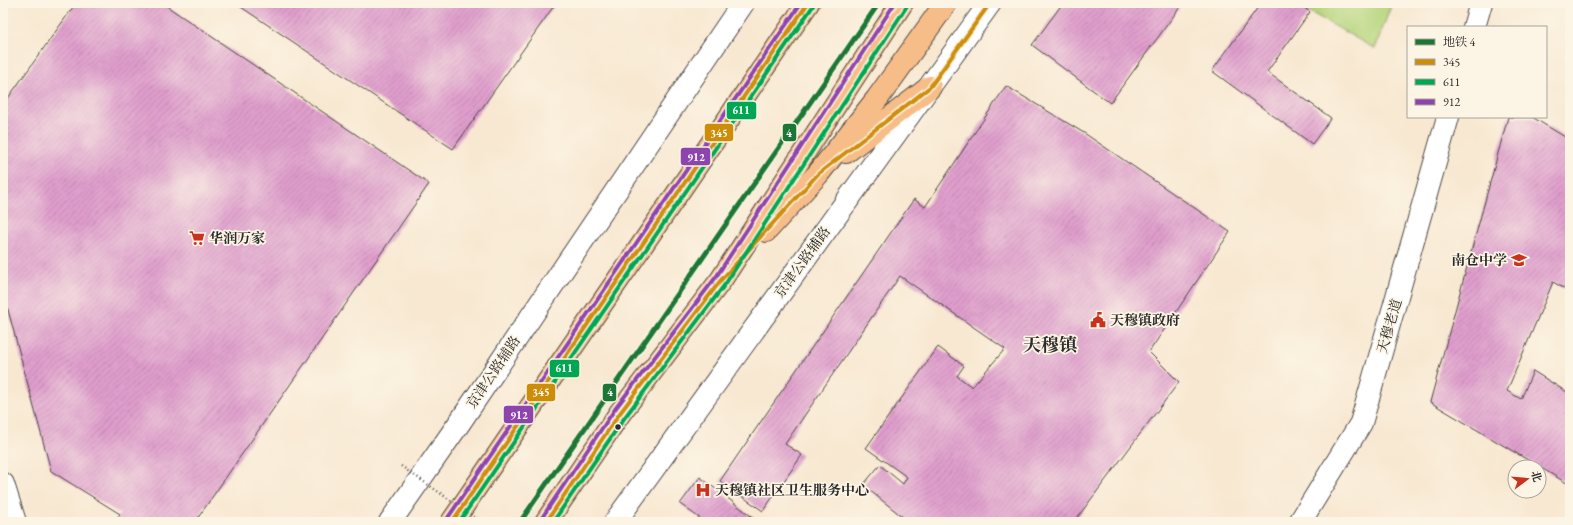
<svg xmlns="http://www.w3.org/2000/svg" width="1573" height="525" viewBox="0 0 1573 525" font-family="'EB Garamond','Noto Serif SC',serif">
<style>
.grass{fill:#b6d57c;stroke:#708054}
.building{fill:url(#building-hatch)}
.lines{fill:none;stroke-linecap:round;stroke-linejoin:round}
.minor-casing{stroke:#4a4744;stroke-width:24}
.tertiary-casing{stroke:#4a4744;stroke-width:24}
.trunk-casing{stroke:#4a4744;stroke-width:24}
.path{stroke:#4a4744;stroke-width:2.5;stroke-dasharray:1 3;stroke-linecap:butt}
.minor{stroke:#fff;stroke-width:22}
.tertiary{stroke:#fff;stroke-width:22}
.trunk{stroke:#f7bd88;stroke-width:22}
.path-bridge{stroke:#4a4744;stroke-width:2.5;stroke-dasharray:1 3;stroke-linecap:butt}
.bus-1-casing{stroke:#fcf5e5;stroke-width:7}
.bus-2-casing{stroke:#fcf5e5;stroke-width:7}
.bus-3-casing{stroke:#fcf5e5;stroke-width:7}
.bus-1{stroke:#ce8d09;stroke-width:4}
.bus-2{stroke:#00a651;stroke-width:4}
.bus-3{stroke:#8e44ad;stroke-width:4}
.metro-1-casing{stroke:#fcf5e5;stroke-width:8}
.metro-1{stroke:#1c7736;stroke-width:5}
.bus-dot{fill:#2b2b2b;stroke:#fcf5e5;stroke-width:1.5}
.labels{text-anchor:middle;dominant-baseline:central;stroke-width:3.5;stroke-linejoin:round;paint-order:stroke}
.poi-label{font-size:14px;font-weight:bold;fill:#2b2b2b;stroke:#fcf5e5;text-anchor:start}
.street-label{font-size:14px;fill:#2b2b2b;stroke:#fcf5e5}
.district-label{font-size:18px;font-weight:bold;fill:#2b2b2b;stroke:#fcf5e5}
.line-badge{stroke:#fcf5e5;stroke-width:1.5}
.badge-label{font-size:11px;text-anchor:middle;font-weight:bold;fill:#fff}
</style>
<defs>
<pattern id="building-hatch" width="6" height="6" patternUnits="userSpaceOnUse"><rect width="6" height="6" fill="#e09ecd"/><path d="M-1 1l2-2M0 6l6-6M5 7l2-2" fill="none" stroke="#b681a7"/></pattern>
</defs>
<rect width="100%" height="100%" fill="#fcf5e5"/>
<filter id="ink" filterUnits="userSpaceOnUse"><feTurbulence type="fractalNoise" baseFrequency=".025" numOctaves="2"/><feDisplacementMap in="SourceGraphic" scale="8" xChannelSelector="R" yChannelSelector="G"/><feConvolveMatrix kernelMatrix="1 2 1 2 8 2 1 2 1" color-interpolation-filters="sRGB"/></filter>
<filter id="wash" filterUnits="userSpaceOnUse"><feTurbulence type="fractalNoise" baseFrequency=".012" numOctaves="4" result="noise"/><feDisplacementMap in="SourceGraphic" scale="16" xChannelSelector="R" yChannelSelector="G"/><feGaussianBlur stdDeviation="0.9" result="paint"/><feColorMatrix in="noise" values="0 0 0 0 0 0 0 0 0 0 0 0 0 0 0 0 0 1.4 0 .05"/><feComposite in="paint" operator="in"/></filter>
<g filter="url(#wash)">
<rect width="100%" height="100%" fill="#f8e8d1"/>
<polygon class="grass" points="1298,3 1392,3 1375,49 1310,12"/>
<g id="blocks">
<g class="building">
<polygon points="76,3 162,3 429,184 195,522 114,522 120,514 51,471 3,291 3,105"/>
<polygon points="235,3 556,3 453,149"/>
<polygon points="1063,3 1183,3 1110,103 1032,45"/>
<polygon points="1261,3 1298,3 1310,12 1267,72 1331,118 1312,144 1212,71"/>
<polygon points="1006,86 1084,133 1230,232 1149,352 1179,382 1074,522 909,522 863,485 880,465 903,484 907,477 866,448 938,347 964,366 957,376 972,387 1005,349 900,276 785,444 802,455 763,511 720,481 914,199 925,207"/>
<polygon points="1508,117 1532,117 1570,140 1570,292 1553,282 1507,391 1521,399 1533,371 1570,394 1570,485 1430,402"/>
<polygon points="700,477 759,522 705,522 680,504"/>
</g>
</g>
</g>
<g filter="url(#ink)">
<use href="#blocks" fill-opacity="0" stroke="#4a4744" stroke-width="1"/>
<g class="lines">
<defs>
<g id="minor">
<polyline points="1474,27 1481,3"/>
<polyline points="3,484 15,522"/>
<polyline points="1300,522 1361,423 1448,117"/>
</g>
<g id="tertiary">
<polyline points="390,522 460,422 743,3"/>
<polyline points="615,522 990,3"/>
</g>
<g id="trunk">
<polyline points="846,152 930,87"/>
<polyline points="766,231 818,174 877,99 946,3"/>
<polyline points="452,522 808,3"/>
<polyline points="546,522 620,413 721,280 902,3"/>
</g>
</defs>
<use href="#minor" class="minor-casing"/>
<use href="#tertiary" class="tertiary-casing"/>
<use href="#trunk" class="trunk-casing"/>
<polyline class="path" points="586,522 591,516"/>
<use href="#minor" class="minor"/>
<use href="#tertiary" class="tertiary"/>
<use href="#trunk" class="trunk"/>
<polyline class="path-bridge" points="401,466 482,522"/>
<defs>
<g id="bus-1">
<polyline points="452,522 808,3"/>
<polyline points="546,522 620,413 721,280 818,174 930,87 990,3"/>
</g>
<g id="bus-2">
<polyline points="459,522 813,6"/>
<polyline points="553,522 625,417 726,283 907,6"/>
</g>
<g id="bus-3">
<polyline points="447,519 801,3"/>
<polyline points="541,519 615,409 716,277 895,3"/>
</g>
</defs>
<use href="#bus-1" class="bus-1-casing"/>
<use href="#bus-2" class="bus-2-casing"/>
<use href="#bus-3" class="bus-3-casing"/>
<use href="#bus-1" class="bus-1"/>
<use href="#bus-2" class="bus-2"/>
<use href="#bus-3" class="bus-3"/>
<defs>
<polyline id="metro-1" points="520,522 879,3"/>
</defs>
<use href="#metro-1" class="metro-1-casing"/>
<use href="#metro-1" class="metro-1"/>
</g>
</g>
<defs>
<symbol id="supermarket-bare" viewBox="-9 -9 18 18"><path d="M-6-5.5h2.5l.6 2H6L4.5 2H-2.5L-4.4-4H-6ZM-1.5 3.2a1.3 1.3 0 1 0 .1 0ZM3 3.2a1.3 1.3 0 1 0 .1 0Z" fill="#c8321e" stroke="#fcf5e5" stroke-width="2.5" paint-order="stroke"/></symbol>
<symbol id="school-bare" viewBox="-9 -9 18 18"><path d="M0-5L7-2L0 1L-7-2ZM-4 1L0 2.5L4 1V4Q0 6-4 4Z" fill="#c8321e" stroke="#fcf5e5" stroke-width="2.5" paint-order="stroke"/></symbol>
<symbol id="civic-bare" viewBox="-9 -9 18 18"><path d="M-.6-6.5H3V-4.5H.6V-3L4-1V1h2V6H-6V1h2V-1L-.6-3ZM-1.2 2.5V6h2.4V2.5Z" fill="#c8321e" stroke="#fcf5e5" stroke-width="2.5" paint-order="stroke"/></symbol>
<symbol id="hospital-bare" viewBox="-9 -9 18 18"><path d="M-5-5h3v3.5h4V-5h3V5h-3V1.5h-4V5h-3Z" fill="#c8321e" stroke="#fcf5e5" stroke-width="2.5" paint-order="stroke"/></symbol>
</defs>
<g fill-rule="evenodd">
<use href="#supermarket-bare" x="186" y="227" width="22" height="22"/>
<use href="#school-bare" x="1508" y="249" width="22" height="22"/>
<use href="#civic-bare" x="1087" y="309" width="22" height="22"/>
<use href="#hospital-bare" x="692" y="479" width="22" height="22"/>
</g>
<circle class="bus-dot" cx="618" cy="427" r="3.5"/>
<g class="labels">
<g class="poi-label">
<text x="209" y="238">华润万家</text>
<text x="1507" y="260" text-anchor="end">南仓中学</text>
<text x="1110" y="320">天穆镇政府</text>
<text x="715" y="490">天穆镇社区卫生服务中心</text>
</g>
<g class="street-label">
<text transform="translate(802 262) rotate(-54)">京津公路辅路</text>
<text transform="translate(1389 326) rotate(-74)">天穆老道</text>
<text transform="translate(493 372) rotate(-56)">京津公路辅路</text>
</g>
<g class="district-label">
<text x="1050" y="344">天穆镇</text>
</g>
</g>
<g class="line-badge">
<rect x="726" y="101" width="31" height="19" rx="4" fill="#00a651"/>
<rect x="704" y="123" width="30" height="19" rx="4" fill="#ce8d09"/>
<rect x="782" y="123" width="15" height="19" rx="4" fill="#1c7736"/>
<rect x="680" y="147" width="31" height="19" rx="4" fill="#8e44ad"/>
<rect x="549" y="359" width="31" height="19" rx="4" fill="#00a651"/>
<rect x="526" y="383" width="30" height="19" rx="4" fill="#ce8d09"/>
<rect x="602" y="383" width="15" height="19" rx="4" fill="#1c7736"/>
<rect x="503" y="405" width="31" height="19" rx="4" fill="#8e44ad"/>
</g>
<g class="badge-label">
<text x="741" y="114">611</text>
<text x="719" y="137">345</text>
<text x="789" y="137">4</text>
<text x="696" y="161">912</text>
<text x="564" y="372">611</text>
<text x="541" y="396">345</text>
<text x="610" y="396">4</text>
<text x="519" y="419">912</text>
</g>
<rect width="1573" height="525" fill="none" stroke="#fcf5e5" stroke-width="16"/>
<rect x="1407" y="26" width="140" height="92" fill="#fcf5e5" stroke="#a8a49b"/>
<rect x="1415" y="39" width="20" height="6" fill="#1c7736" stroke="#a8a49b"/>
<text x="1443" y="46" font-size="12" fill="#2b2b2b">地铁 4</text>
<rect x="1415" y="59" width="20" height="6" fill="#ce8d09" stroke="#a8a49b"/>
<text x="1443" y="66" font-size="12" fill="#2b2b2b">345</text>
<rect x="1415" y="79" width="20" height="6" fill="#00a651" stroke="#a8a49b"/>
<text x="1443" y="86" font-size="12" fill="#2b2b2b">611</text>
<rect x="1415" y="99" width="20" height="6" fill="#8e44ad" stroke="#a8a49b"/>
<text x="1443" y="106" font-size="12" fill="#2b2b2b">912</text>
<g transform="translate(1527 479) rotate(74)"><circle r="19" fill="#fcf5e5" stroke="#a8a49b"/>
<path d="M0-3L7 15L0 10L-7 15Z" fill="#c8321e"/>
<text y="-6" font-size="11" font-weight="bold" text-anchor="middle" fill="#2b2b2b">北</text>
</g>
</svg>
